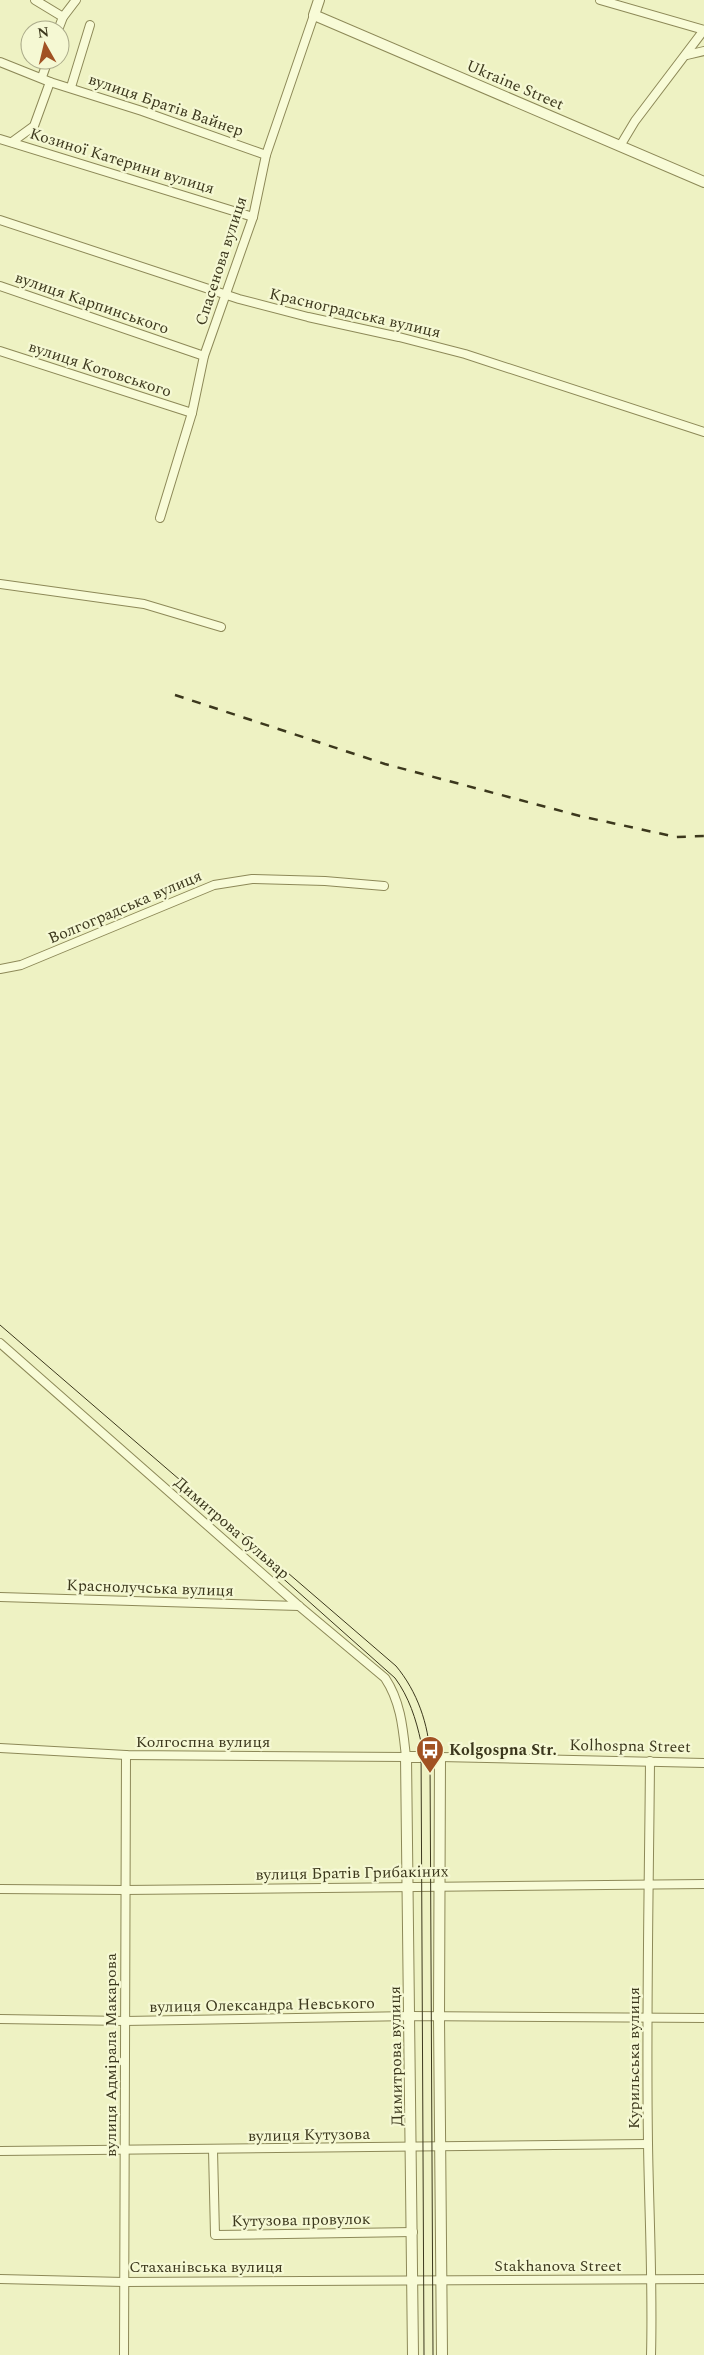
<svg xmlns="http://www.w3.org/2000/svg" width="704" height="2355" viewBox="0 0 704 2355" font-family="Spectral,serif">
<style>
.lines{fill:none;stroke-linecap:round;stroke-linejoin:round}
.minor-casing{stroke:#8d8958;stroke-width:10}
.tertiary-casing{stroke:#8d8958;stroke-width:12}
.minor{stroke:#f8fbd7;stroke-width:8}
.tertiary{stroke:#f8fbd7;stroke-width:10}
.tram{stroke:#3c381d;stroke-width:1}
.rail{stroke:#3c381d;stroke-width:2.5;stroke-dasharray:9 9;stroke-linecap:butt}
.labels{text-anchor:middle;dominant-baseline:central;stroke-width:4.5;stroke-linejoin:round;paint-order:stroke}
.street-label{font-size:16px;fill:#3c381d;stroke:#f5f8d3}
.poi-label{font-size:16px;font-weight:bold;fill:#3c381d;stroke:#f5f8d3;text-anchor:start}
</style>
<rect width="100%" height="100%" fill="#eef2c3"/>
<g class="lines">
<defs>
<g id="minor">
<polyline points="35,0 63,17"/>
<polyline points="600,0 704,30"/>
<polyline points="58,30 63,17 76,0"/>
<polyline points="687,55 704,51"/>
<polyline points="0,62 50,82 142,111 266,155"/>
<polyline points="42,77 48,60"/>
<polyline points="71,87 90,25"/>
<polyline points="0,139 253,217"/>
<polyline points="12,142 34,126 50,82"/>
<polyline points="620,146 635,121 704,30"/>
<polyline points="0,220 239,299 308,317 399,337 465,354 704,432"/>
<polyline points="0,286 204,356"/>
<polyline points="0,351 192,413"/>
<polyline points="160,518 192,413 204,356 253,217 266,155 314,15"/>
<polyline points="0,584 144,604 221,627"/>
<polyline points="0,969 21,965 214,885 252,879 325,881 384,886"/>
<path d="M0,1343L299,1606L385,1678C401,1702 403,1729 406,1757L126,1755L0,1748"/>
<polyline points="0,1597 299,1606"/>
<polyline points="440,1757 704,1763"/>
<path d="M650,1761C649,1888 646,2016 648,2143C649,2214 653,2284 651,2355"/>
<polyline points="0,1889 124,1890 704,1884"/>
<polyline points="0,2019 125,2021 411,2016 704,2018"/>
<polyline points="213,2150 215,2235 413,2232"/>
<polyline points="0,2151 648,2144"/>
<polyline points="0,2279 124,2282 704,2279"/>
<polyline points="124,2355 126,1755"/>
</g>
<g id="tertiary">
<polyline points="319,0 314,15 704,182"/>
<polyline points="413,2355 406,1757 440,1757 439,2017 442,2355"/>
</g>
</defs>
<use href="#minor" class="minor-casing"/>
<use href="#tertiary" class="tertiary-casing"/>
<use href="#minor" class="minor"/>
<use href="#tertiary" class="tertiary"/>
<g class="tram">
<path d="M0,1325L396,1666C417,1691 429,1725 430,1757L433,2355"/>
<path d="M278,1574L395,1678C409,1697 416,1719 421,1742L424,2355"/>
</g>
<polyline class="rail" points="175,695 385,764 580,816 676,837 704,836"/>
</g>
<defs>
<symbol id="bus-pin" viewBox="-11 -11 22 30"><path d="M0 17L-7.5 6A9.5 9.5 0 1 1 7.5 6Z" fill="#a15223" stroke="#f5f8d3"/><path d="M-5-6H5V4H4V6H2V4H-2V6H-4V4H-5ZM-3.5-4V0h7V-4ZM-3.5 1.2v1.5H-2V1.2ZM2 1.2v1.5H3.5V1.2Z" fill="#fff"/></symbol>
</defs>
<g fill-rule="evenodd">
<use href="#bus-pin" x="414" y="1734" width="32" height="43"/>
</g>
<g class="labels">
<g class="street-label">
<text transform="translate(515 85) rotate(23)">Ukraine Street</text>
<text transform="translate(166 105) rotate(19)">вулиця Братів Вайнер</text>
<text transform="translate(122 161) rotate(17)">Козиної Катерини вулиця</text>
<text transform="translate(221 261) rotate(-72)">Спасенова вулиця</text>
<text transform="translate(92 303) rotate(19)">вулиця Карпинського</text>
<text transform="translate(355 313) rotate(13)">Красноградська вулиця</text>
<text transform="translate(100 369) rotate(18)">вулиця Котовського</text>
<text transform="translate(125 907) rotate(-23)">Волгоградська вулиця</text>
<text transform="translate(232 1528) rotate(41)">Димитрова бульвар</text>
<text transform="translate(150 1588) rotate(2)">Краснолучська вулиця</text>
<text x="203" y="1742">Колгоспна вулиця</text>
<text transform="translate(630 1746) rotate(1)">Kolhospna Street</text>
<text transform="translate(352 1873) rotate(-1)">вулиця Братів Грибакіних</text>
<text transform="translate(262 2005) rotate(-1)">вулиця Олександра Невського</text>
<text transform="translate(111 2055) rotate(-90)">вулиця Адмірала Макарова</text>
<text transform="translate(396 2056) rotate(-91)">Димитрова вулиця</text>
<text transform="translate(634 2058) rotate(-90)">Курильська вулиця</text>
<text transform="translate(309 2135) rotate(-1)">вулиця Кутузова</text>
<text transform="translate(301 2220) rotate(-1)">Кутузова провулок</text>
<text x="558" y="2266">Stakhanova Street</text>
<text x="206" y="2267">Стаханівська вулиця</text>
</g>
<g class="poi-label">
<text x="449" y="1750">Kolgospna Str.</text>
</g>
</g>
<g transform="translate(45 45) rotate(352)"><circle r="24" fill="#f5f8d3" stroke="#abab8a"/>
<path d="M0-4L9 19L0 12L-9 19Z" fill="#a15223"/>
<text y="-8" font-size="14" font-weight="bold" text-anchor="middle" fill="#3c381d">N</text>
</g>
</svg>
